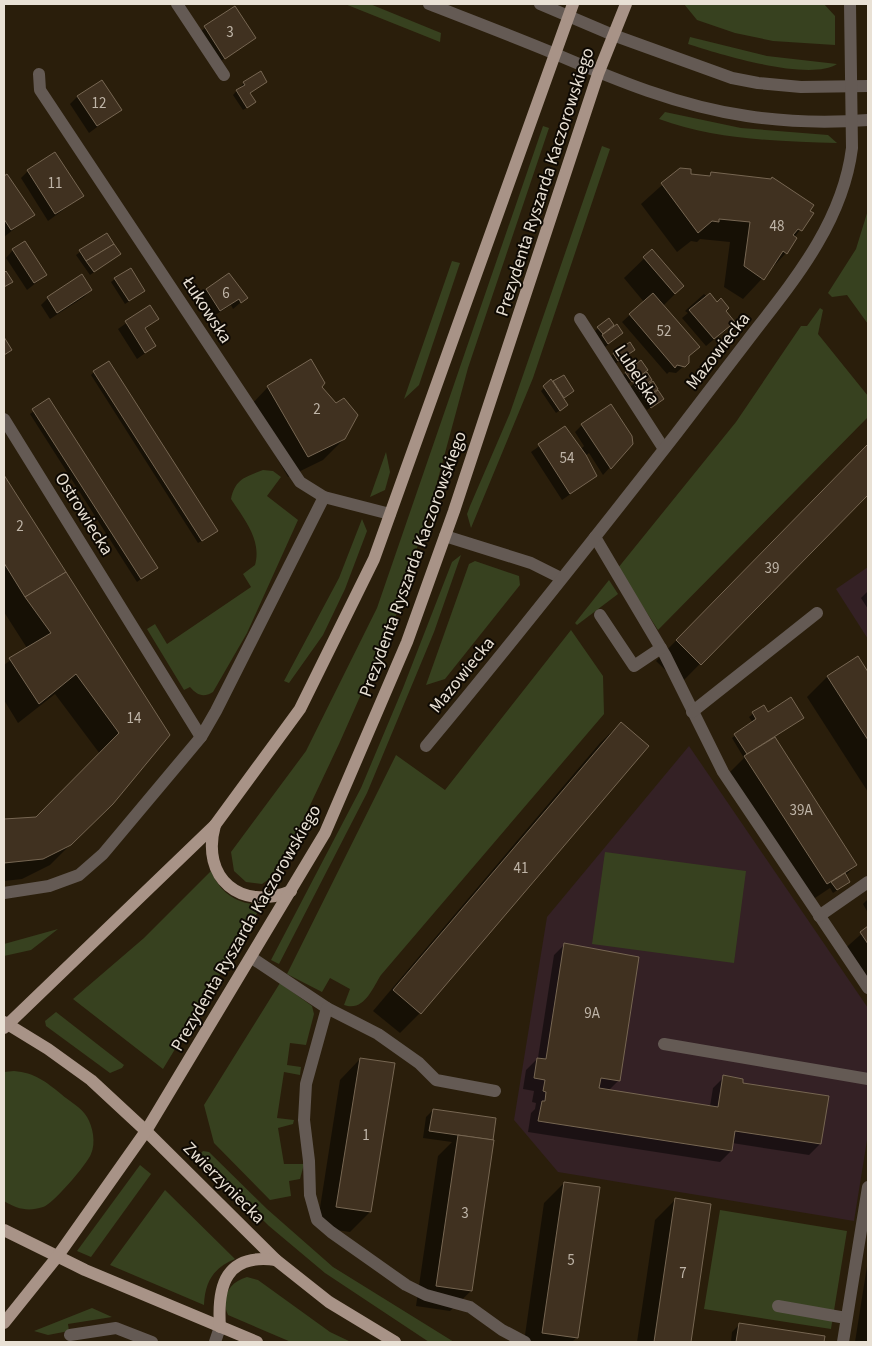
<svg xmlns="http://www.w3.org/2000/svg" width="872" height="1346" viewBox="0 0 872 1346" font-family="'Source Sans 3',sans-serif">
<style>
.education{fill:#342125}
.green{fill:#37411f}
.shadow{fill:#0007}
.building{fill:#403120;stroke:#766652}
.lines{fill:none;stroke-linecap:round;stroke-linejoin:round}
.minor{stroke:#645a54;stroke-width:12}
.major{stroke:#a89387;stroke-width:12}
.labels{text-anchor:middle;dominant-baseline:central;stroke-width:4;stroke-linejoin:round;paint-order:stroke}
.number-label{font-size:15px;fill:#bfb5a8}
.street-label{font-size:18px;fill:#e9e1d5;stroke:#0e0903}
</style>
<rect width="100%" height="100%" fill="#2a1e0b"/>
<g class="education">
<polygon points="868,567 868,639 836,589"/>
<polygon points="689,746 868,1008 868,1134 854,1221 558,1172 514,1120 547,917"/>
</g>
<g class="green">
<polygon points="345,4 370,4 441,33 440,42"/>
<polygon points="684,4 824,4 835,16 835,45 773,41 735,33 697,20"/>
<path d="M690,37L767,56L837,64C809,82 719,54 688,44Z"/>
<path d="M665,112L741,128L828,135L837,143C779,141 715,140 659,119Z"/>
<polygon points="543,126 549,128 468,368 435,490 397,613 339,744 278,873 262,884 246,882 234,871 231,852 306,751 377,608"/>
<polygon points="602,146 610,149 533,378 471,528 467,514 470,506 510,413"/>
<polygon points="868,210 868,324 847,295 832,297 828,293 856,249"/>
<polygon points="452,261 460,263 419,385 404,399"/>
<polygon points="820,308 823,310 818,334 868,396 868,417 658,630 618,568 736,422 801,326 807,326"/>
<polygon points="386,452 390,472 385,490 370,497"/>
<path d="M263,470L273,471L281,477L267,496L298,520L247,633L213,692C203,698 197,695 190,687L184,690L147,629L155,624L167,644L251,587L243,574L255,565C262,540 244,519 231,499C235,479 245,477 263,470Z"/>
<polygon points="362,519 367,531 345,589 323,635 289,683 284,681 339,578"/>
<polygon points="461,555 434,632 367,793 279,964 271,960 361,788 403,688 452,562"/>
<polygon points="475,561 519,576 520,585 445,679 426,685 469,564"/>
<polygon points="609,580 618,594 577,625 575,623"/>
<path d="M571,630L603,676L604,714L381,975C372,989 364,1012 344,1005L350,989L330,978L322,992L287,974L396,755L445,790Z"/>
<polygon points="605,852 746,871 734,963 592,944"/>
<path d="M211,871C221,894 237,904 262,905L163,1069L73,999L144,938Z"/>
<polygon points="58,929 31,950 4,956 4,944"/>
<polygon points="280,983 312,1006 314,1014 306,1045 290,1043 287,1065 301,1067 300,1075 284,1072 277,1118 294,1120 293,1124 278,1128 284,1164 304,1164 300,1179 289,1181 291,1196 270,1200 214,1143 204,1105"/>
<polygon points="56,1012 124,1065 122,1068 110,1073 46,1026 45,1021"/>
<path d="M14,1071C35,1073 45,1081 61,1094C69,1101 82,1108 87,1117C93,1127 96,1143 91,1154C88,1163 52,1205 43,1207C28,1212 17,1209 4,1201V1072Z"/>
<polygon points="203,1151 209,1152 267,1209 333,1267 454,1342 429,1342 325,1273 269,1226 198,1156"/>
<polygon points="140,1165 151,1174 91,1257 77,1251"/>
<path d="M165,1190L235,1259C213,1268 205,1282 204,1305L110,1265Z"/>
<polygon points="720,1210 847,1231 831,1329 704,1309"/>
<path d="M247,1277L258,1280L330,1332L351,1342H291L228,1315C220,1298 229,1282 247,1277Z"/>
<polygon points="92,1308 112,1317 68,1324 69,1331 48,1335 34,1331"/>
</g>
<g class="shadow">
<polygon points="235,7 255,38 221,61 201,31"/>
<polygon points="266,82 249,93 251,105 243,110 233,95 244,83"/>
<polygon points="78,96 120,110 89,133 70,104"/>
<polygon points="680,169 689,175 707,177 711,173 812,213 794,238 786,253 743,299 724,287 730,242 700,239 697,242 691,241 677,252 641,204"/>
<polygon points="28,171 82,196 48,221 21,178"/>
<polygon points="7,176 33,214 4,237 4,178"/>
<polygon points="106,234 119,254 90,275 76,255"/>
<polygon points="13,250 46,275 27,290 6,258"/>
<polygon points="652,251 683,286 663,306 687,357 687,363 676,373 669,372 667,374 622,322 644,302 624,278"/>
<polygon points="115,279 140,294 125,304 111,282"/>
<polygon points="91,290 84,297 50,319 41,305 48,298"/>
<polygon points="206,290 246,298 233,309 231,305 212,317 199,297"/>
<polygon points="704,294 724,312 726,329 706,346 682,318 688,313 685,311"/>
<polygon points="149,307 157,319 144,330 155,346 137,359 118,329"/>
<polygon points="608,320 622,333 605,347 595,331"/>
<polygon points="634,350 615,364 610,357 614,354"/>
<polygon points="641,362 643,373 628,384 622,376"/>
<polygon points="94,372 213,534 198,543 91,375"/>
<polygon points="646,374 650,380 644,386 652,383 662,399 647,410 630,387"/>
<polygon points="563,376 573,391 563,399 567,405 556,413 541,391 551,381 552,383"/>
<polygon points="268,387 320,387 336,404 344,439 323,460 288,477 248,408"/>
<polygon points="49,400 156,568 137,582 30,414"/>
<polygon points="582,425 631,444 603,475 589,453 585,456 596,476 562,500 531,452 565,428 581,449 584,446 575,432"/>
<polygon points="868,446 868,494 680,684 656,661"/>
<polygon points="4,478 168,735 112,803 50,865 22,879 4,881 4,821 37,818 100,754 55,694 18,723 4,700 4,665 27,648 4,612"/>
<polygon points="868,591 868,609 861,598"/>
<polygon points="858,658 868,674 868,792 807,697 827,677"/>
<polygon points="763,706 774,737 856,865 845,876 845,885 833,893 830,888 806,904 725,777 744,758 732,738 753,723 749,717"/>
<polygon points="621,723 647,746 420,1013 400,1033 373,1011 600,743"/>
<polygon points="868,899 868,913 863,904"/>
<polygon points="868,928 868,995 840,953"/>
<polygon points="565,944 619,1080 608,1091 710,1106 713,1088 724,1077 741,1084 820,1144 809,1155 732,1143 731,1151 720,1162 528,1132 531,1113 535,1109 536,1103 532,1102 534,1091 523,1089 526,1070 538,1058 554,955"/>
<polygon points="360,1059 370,1212 350,1232 317,1227 340,1080"/>
<polygon points="433,1110 494,1119 471,1291 450,1311 416,1306 438,1156 452,1142 423,1138 426,1117"/>
<polygon points="564,1183 577,1337 572,1342 524,1342 544,1203"/>
<polygon points="675,1200 710,1205 690,1342 637,1342 655,1220"/>
<polygon points="868,1260 868,1342 855,1342"/>
<polygon points="739,1325 823,1337 823,1342 731,1342 732,1332"/>
</g>
<g class="building">
<polygon points="235,6 256,38 225,59 204,26"/>
<polygon points="261,71 267,82 250,93 256,102 247,108 236,90 245,85 243,82"/>
<polygon points="102,80 122,110 97,126 77,96"/>
<polygon points="55,152 84,196 55,214 27,170"/>
<polygon points="680,168 691,169 691,174 710,176 711,172 771,179 772,177 814,205 810,211 814,213 802,231 798,229 793,235 797,238 787,254 783,251 764,280 744,266 750,222 719,219 719,222 712,221 698,233 661,183"/>
<polygon points="7,174 35,215 11,230 4,219 4,176"/>
<polygon points="107,233 114,244 86,261 79,250"/>
<polygon points="25,241 47,275 34,283 12,249"/>
<polygon points="114,244 121,254 94,272 86,261"/>
<polygon points="652,249 684,286 675,294 643,257"/>
<polygon points="131,268 145,291 129,301 114,278"/>
<polygon points="6,271 13,282 4,287 4,273"/>
<polygon points="229,273 248,298 241,303 239,299 220,311 206,289"/>
<polygon points="82,274 92,290 57,313 47,297"/>
<polygon points="653,293 700,347 689,356 689,363 685,367 677,365 675,368 629,314"/>
<polygon points="710,293 717,302 721,298 729,308 726,311 735,322 714,339 689,310"/>
<polygon points="150,305 159,319 145,328 156,346 145,353 125,321"/>
<polygon points="609,318 614,325 603,334 597,327"/>
<polygon points="617,324 623,333 608,344 602,335"/>
<polygon points="4,337 12,350 4,355"/>
<polygon points="630,342 635,350 618,361 613,353"/>
<polygon points="311,359 325,383 322,387 336,403 344,398 358,415 345,439 308,457 267,386"/>
<polygon points="641,360 648,370 632,382 625,372"/>
<polygon points="109,361 218,531 202,541 93,371"/>
<polygon points="647,372 652,380 638,390 633,382"/>
<polygon points="564,375 574,391 564,398 553,381"/>
<polygon points="551,379 568,405 560,411 543,386"/>
<polygon points="653,381 658,389 645,399 639,390"/>
<polygon points="658,390 664,399 651,408 645,400"/>
<polygon points="49,398 158,568 141,579 32,409"/>
<polygon points="611,404 632,436 633,444 611,469 581,424"/>
<polygon points="565,426 586,455 597,476 570,494 538,444"/>
<polygon points="868,444 868,495 701,665 676,640"/>
<polygon points="4,475 66,572 25,597 4,563"/>
<polygon points="66,572 170,735 113,804 71,845 43,859 4,863 4,819 36,817 119,733 76,674 39,704 9,658 51,633 25,597"/>
<polygon points="858,656 868,672 868,740 827,676"/>
<polygon points="791,697 804,718 747,754 734,734 756,719 752,712 764,705 768,712"/>
<polygon points="621,722 649,746 421,1014 393,990"/>
<polygon points="775,737 857,865 827,884 744,756"/>
<polygon points="845,873 850,882 837,890 831,882"/>
<polygon points="868,926 868,944 860,932"/>
<polygon points="564,943 639,957 620,1081 601,1078 599,1088 718,1107 723,1075 743,1079 743,1083 829,1096 821,1144 735,1131 732,1151 538,1121 542,1101 545,1101 546,1092 543,1091 545,1080 534,1078 537,1058 546,1059"/>
<polygon points="360,1058 395,1063 371,1212 336,1207"/>
<polygon points="433,1109 496,1118 493,1140 429,1131"/>
<polygon points="458,1135 494,1140 472,1291 436,1286"/>
<polygon points="564,1182 600,1187 578,1338 542,1333"/>
<polygon points="675,1198 711,1204 691,1342 654,1342"/>
<polygon points="739,1323 825,1336 824,1342 736,1342"/>
</g>
<g class="lines">
<g class="minor">
<polyline points="177,4 224,75"/>
<path d="M429,4C470,20 512,36 553,53C616,80 678,106 747,116C787,122 828,123 868,120"/>
<polyline points="540,4 613,35 732,78 758,83 801,87 868,86"/>
<polyline points="39,74 40,90 300,482 324,497 390,514"/>
<polyline points="580,319 664,449"/>
<polyline points="4,419 201,737"/>
<polyline points="445,536 531,563 561,578"/>
<polyline points="595,537 665,655 723,772 868,988"/>
<polyline points="600,615 634,666 661,648"/>
<polyline points="692,712 817,613"/>
<path d="M426,746C511,644 594,539 676,434C702,400 728,366 754,332C797,277 843,220 852,148L850,4"/>
<polyline points="4,893 49,886 79,875 103,854 201,737 216,711 324,497"/>
<polyline points="819,916 868,882"/>
<polyline points="252,958 327,1008 378,1034 419,1063 436,1080 495,1091"/>
<polyline points="327,1008 306,1084 304,1120 309,1161 310,1195 317,1220 331,1232 406,1285 426,1295 470,1307 502,1330 525,1342"/>
<polyline points="664,1044 868,1079"/>
<polyline points="778,1306 846,1318"/>
<polyline points="70,1335 116,1328 152,1342"/>
<polyline points="215,1342 220,1327"/>
<polyline points="843,1342 868,1187"/>
</g>
<g class="major">
<path d="M215,825C200,878 241,912 291,891"/>
<polyline points="4,1022 48,1049 91,1080 146,1131 276,1260 329,1302 395,1342"/>
<polyline points="4,1028 215,825 300,709 374,559 573,4"/>
<polyline points="4,1230 85,1270 257,1342"/>
<polyline points="4,1323 57,1257 146,1131 325,833 407,642 454,511 598,74 626,4"/>
<path d="M220,1327C217,1285 226,1253 276,1260"/>
</g>
</g>
<g class="labels">
<g class="number-label">
<text x="230" y="32">3</text>
<text x="99" y="103">12</text>
<text x="55" y="183">11</text>
<text x="777" y="226">48</text>
<text x="226" y="293">6</text>
<text x="664" y="331">52</text>
<text x="317" y="409">2</text>
<text x="567" y="458">54</text>
<text x="20" y="526">2</text>
<text x="772" y="568">39</text>
<text x="134" y="718">14</text>
<text x="801" y="810">39A</text>
<text x="521" y="868">41</text>
<text x="592" y="1013">9A</text>
<text x="366" y="1135">1</text>
<text x="465" y="1213">3</text>
<text x="571" y="1260">5</text>
<text x="683" y="1273">7</text>
</g>
<g class="street-label">
<text transform="translate(545 182) rotate(-72)">Prezydenta Ryszarda Kaczorowskiego</text>
<text transform="translate(207 310) rotate(57)">Łukowska</text>
<text transform="translate(718 351) rotate(-52)">Mazowiecka</text>
<text transform="translate(637 375) rotate(57)">Lubelska</text>
<text transform="translate(84 514) rotate(58)">Ostrowiecka</text>
<text transform="translate(413 564) rotate(-70)">Prezydenta Ryszarda Kaczorowskiego</text>
<text transform="translate(462 675) rotate(-51)">Mazowiecka</text>
<text transform="translate(246 928) rotate(-60)">Prezydenta Ryszarda Kaczorowskiego</text>
<text transform="translate(224 1183) rotate(45)">Zwierzyniecka</text>
</g>
</g>
<rect width="872" height="1346" fill="none" stroke="#e9e1d5" stroke-width="10"/>
</svg>
